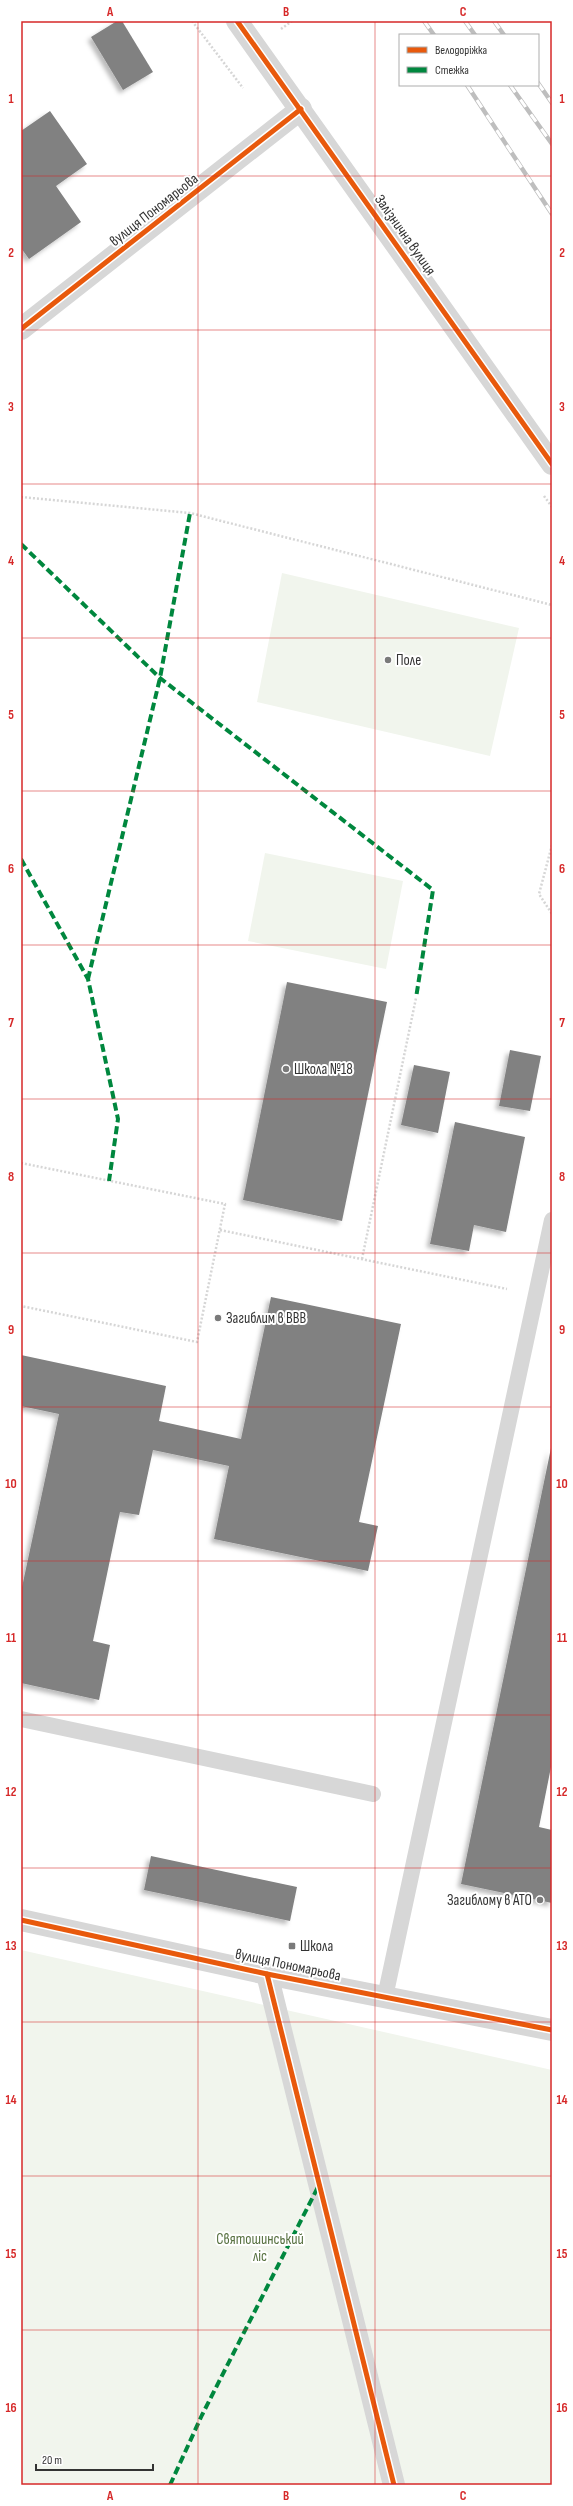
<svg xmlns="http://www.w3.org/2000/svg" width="573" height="2506" viewBox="0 0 573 2506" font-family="'Sofia Sans Condensed',sans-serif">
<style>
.green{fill:#f1f5ed}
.building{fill:#818181;filter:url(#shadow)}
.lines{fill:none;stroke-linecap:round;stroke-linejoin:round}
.path{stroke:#d6d6d6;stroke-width:2.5;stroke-dasharray:2 2;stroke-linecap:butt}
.service{stroke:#d7d7d7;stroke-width:16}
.minor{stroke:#d7d7d7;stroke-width:22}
.tertiary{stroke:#d7d7d7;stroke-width:22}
.rail-casing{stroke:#bebebe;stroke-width:4.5}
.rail{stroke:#fff;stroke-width:3;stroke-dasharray:9;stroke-linecap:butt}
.quiet{stroke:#00873e;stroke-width:4;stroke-dasharray:8 4;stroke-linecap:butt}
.cycleway-casing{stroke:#fff;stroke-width:8}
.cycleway{stroke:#e8590c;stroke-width:5}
.grid{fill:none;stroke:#d62828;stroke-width:1;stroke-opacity:0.55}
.poi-dot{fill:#7a7a7a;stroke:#fff;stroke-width:1.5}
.labels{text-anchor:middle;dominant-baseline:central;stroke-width:4;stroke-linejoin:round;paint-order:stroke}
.street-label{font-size:15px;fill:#333;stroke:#fff}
.poi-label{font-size:15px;fill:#333;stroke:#fff;text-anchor:start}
.park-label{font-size:15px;fill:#56703f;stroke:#fff}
.neatline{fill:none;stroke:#d62828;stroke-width:1.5}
.grid-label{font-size:13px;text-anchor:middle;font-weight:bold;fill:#d62828}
</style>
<defs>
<filter id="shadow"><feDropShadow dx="-3.5" dy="3.5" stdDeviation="2" flood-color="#0004"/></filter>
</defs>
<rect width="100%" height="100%" fill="#fff"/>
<g class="green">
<polygon points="282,573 519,628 490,756 257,702"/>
<polygon points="265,853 403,881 386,969 248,941"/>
<polygon points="21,1950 552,2070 552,2485 21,2485"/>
</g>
<g class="building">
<polygon points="117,21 122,21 153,72 123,90 91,37"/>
<polygon points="50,111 87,164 56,186 81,222 29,259 21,248 21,131"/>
<polygon points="287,982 387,1002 342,1221 243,1200"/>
<polygon points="510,1050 541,1056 530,1111 499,1106"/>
<polygon points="414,1065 450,1072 438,1133 401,1125"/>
<polygon points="455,1122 525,1137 506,1232 474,1225 469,1251 430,1244"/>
<polygon points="271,1297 401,1324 359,1522 378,1526 368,1571 214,1539 229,1466 153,1450 139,1515 120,1512 93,1641 110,1645 99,1700 21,1683 21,1592 59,1414 21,1406 21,1355 166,1386 159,1421 241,1439"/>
<polygon points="551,1448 552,1762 539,1827 552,1830 552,1903 461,1884"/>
<polygon points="151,1856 297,1887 290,1921 144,1890"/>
</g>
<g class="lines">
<g class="path">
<polyline points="192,21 243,88"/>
<polyline points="281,29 292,21"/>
<polyline points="544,496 552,507"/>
<polyline points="21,497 190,513 552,605"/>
<polyline points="552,845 539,894 552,914"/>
<polyline points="21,1163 225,1204 197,1342 21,1306"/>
<polyline points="220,1230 507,1289"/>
<polyline points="362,1259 416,998"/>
</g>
<g class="service">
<polyline points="21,1719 373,1794"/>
<polyline points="385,1997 552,1220"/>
</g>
<g class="minor">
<polyline points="21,329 301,109"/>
<polyline points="267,1974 394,2485"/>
</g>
<g class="tertiary">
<polyline points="237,21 552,464"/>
<polyline points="21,1920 267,1974 552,2030"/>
</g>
<defs>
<g id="rail">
<polyline points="424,21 434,35"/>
<polyline points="465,21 475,35"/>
<polyline points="494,21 504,35"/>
<polyline points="538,83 552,103"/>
<polyline points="467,85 552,214"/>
<polyline points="510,85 552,144"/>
</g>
</defs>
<use href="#rail" class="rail-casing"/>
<use href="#rail" class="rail"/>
<g class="quiet">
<polyline points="21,544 160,678 433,890 416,998"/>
<polyline points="21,859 88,979 118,1119 109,1181"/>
<polyline points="88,979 160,678 190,513"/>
<polyline points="170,2485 202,2415 319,2185"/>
</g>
<defs>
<g id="cycleway">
<polyline points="237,21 552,464"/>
<polyline points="21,329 301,109"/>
<polyline points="21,1920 267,1974 552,2030"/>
<polyline points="267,1974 394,2485"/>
</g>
</defs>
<use href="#cycleway" class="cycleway-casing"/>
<use href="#cycleway" class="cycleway"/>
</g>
<path class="grid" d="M198,21V2485M375,21V2485M21,176H552M21,330H552M21,484H552M21,638H552M21,791H552M21,945H552M21,1099H552M21,1253H552M21,1407H552M21,1561H552M21,1715H552M21,1868H552M21,2022H552M21,2176H552M21,2330H552"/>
<g class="poi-dot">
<circle cx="388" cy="660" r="4"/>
<circle cx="286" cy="1069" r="4"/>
<circle cx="218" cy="1318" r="4"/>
<circle cx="540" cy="1900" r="4"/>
<rect x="288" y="1942" width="8" height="8" rx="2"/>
</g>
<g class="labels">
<g class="street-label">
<text transform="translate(154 210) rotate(-38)">вулиця Пономарьова</text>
<text transform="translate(405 235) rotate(55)">Залізнична вулиця</text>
<text transform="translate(288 1965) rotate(12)">вулиця Пономарьова</text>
</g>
<g class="poi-label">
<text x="396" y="660">Поле</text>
<text x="294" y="1069">Школа №18</text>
<text x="226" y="1318">Загиблим в ВВВ</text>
<text x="532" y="1900" text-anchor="end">Загиблому в АТО</text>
<text x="300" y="1946">Школа</text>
</g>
<g class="park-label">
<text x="260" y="2239">Святошинський<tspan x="260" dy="17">ліс</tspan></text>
</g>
</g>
<rect width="573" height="2506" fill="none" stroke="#ffffff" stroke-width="44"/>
<rect x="399" y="34" width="140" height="52" fill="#ffffff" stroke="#adadad"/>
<rect x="407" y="47" width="20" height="6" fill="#e8590c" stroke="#adadad"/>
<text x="435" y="54" font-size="12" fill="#333333">Велодоріжка</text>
<rect x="407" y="67" width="20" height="6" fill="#00873e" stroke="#adadad"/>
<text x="435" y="74" font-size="12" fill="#333333">Стежка</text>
<path d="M36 2464v6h117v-6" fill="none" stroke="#333333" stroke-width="2"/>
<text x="42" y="2464" font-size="12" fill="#333333" stroke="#ffffff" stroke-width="3" paint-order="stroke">20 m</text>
<rect x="22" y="22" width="529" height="2462" class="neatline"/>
<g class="grid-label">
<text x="110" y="16">A</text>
<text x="286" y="16">B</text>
<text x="463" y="16">C</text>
<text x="11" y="103">1</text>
<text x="562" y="103">1</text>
<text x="11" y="257">2</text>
<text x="562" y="257">2</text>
<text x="11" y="411">3</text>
<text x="562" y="411">3</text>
<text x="11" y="565">4</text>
<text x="562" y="565">4</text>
<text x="11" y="719">5</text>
<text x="562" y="719">5</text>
<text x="11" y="873">6</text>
<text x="562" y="873">6</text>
<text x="11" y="1027">7</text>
<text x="562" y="1027">7</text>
<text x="11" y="1181">8</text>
<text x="562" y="1181">8</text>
<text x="11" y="1334">9</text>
<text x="562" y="1334">9</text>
<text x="11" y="1488">10</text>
<text x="562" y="1488">10</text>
<text x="11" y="1642">11</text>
<text x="562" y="1642">11</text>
<text x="11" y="1796">12</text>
<text x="562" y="1796">12</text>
<text x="11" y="1950">13</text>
<text x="562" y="1950">13</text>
<text x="11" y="2104">14</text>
<text x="562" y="2104">14</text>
<text x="11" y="2258">15</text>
<text x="562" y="2258">15</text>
<text x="11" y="2412">16</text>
<text x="562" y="2412">16</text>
<text x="110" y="2500">A</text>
<text x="286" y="2500">B</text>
<text x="463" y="2500">C</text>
</g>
</svg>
